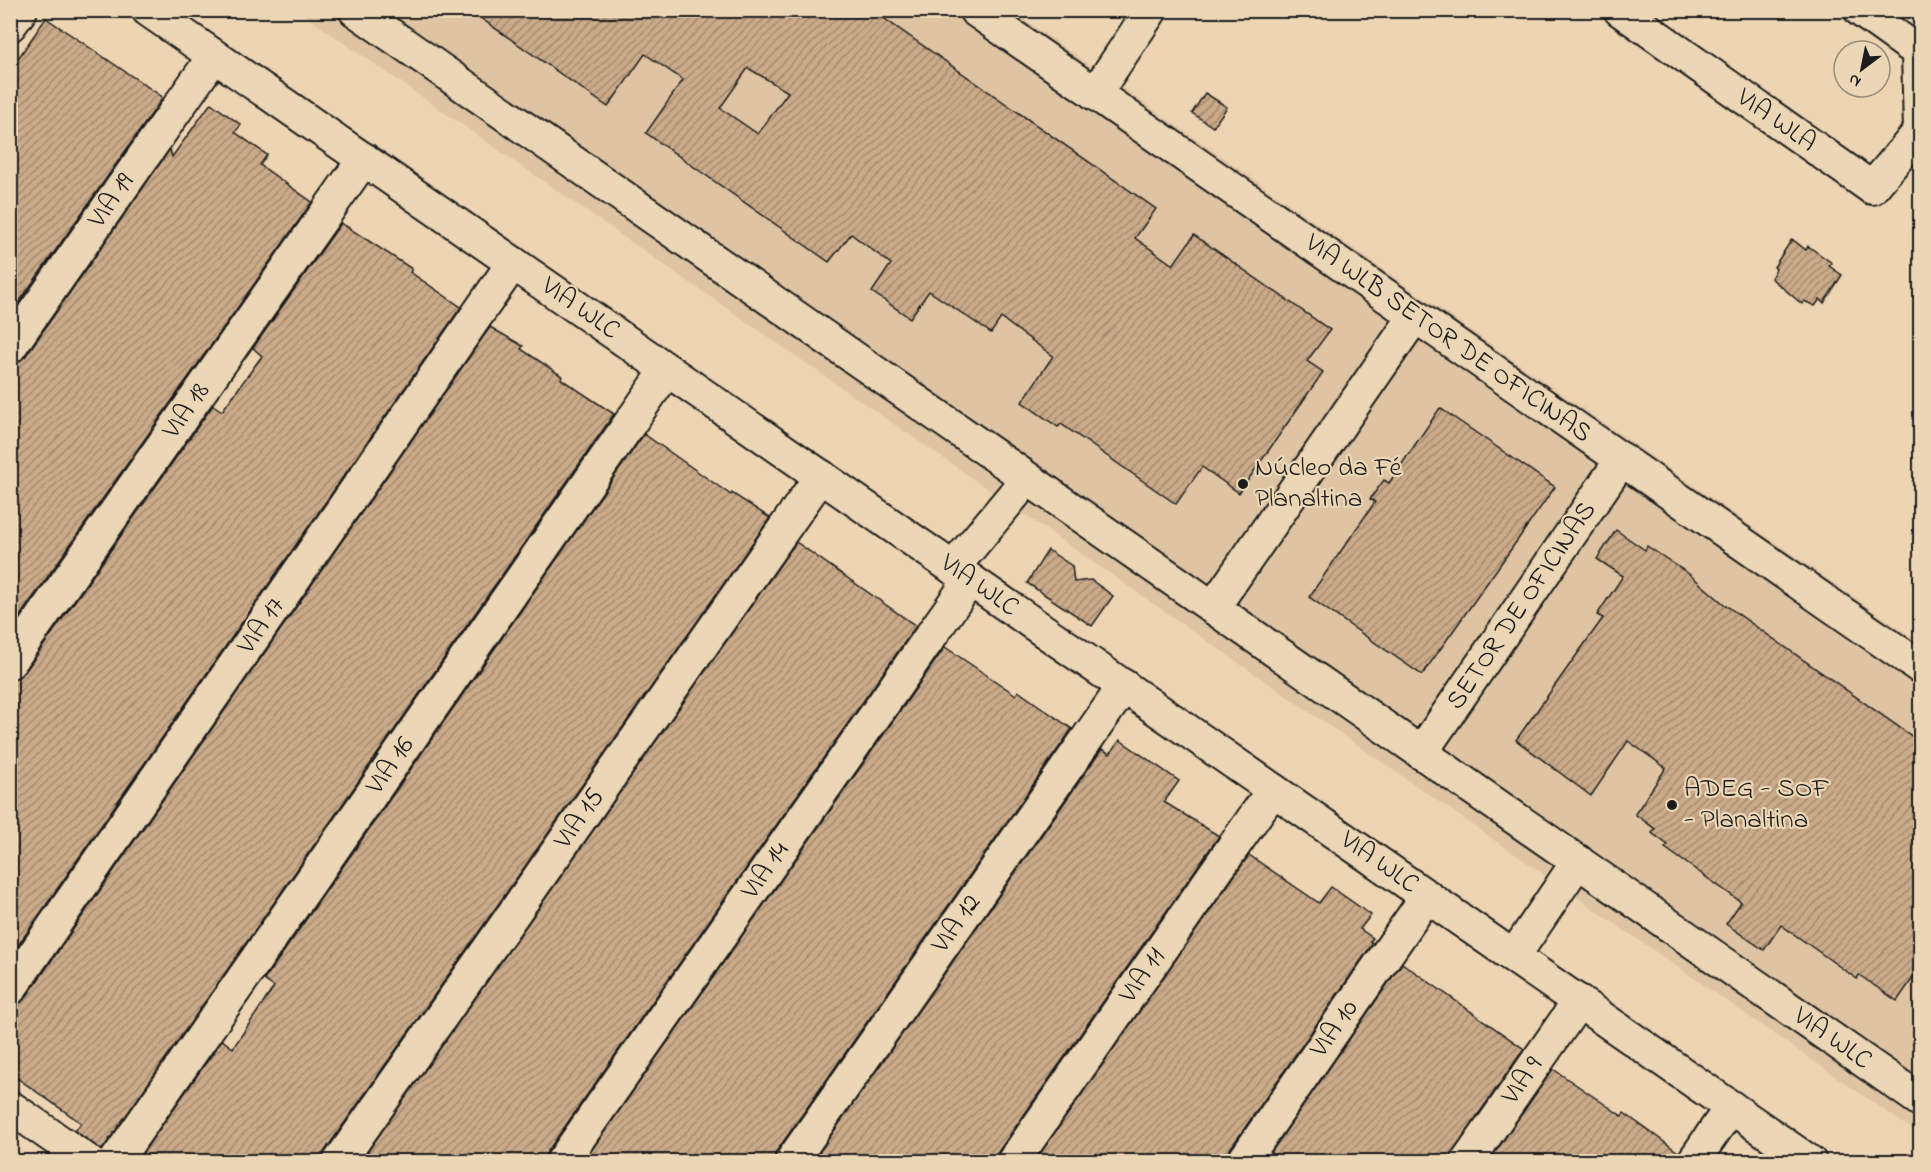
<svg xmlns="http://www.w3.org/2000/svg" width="1931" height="1172" viewBox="0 0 1931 1172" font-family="'Indie Flower',sans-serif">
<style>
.built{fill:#dec4a3}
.building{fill:url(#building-hatch);stroke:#1c1c1c;stroke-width:1.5;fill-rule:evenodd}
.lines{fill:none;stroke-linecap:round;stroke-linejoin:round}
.minor-casing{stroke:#1c1c1c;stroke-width:36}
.minor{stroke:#ebd6b5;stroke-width:32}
.poi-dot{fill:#1c1c1c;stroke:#ebd6b5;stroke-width:2}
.labels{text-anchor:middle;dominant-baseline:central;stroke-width:4.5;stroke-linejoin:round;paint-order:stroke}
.street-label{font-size:27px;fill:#1c1c1c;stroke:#ebd6b5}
.poi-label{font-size:27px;fill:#1c1c1c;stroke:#ebd6b5;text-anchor:start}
</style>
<defs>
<pattern id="building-hatch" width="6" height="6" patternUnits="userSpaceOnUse" patternTransform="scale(1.5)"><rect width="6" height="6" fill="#caaa89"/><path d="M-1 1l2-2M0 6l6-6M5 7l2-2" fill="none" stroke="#a38a6f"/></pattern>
</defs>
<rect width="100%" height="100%" fill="#edd4b2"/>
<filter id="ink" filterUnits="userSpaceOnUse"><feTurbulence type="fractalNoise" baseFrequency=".0167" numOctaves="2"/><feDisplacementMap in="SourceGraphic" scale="12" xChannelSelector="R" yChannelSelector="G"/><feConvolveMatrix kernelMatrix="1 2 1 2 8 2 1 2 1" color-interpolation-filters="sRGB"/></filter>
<g filter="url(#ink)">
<polygon class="built" points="298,11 1012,11 1920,643 1920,1135"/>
<g class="building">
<path d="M469,10H872L1156,209L1135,238L1173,265L1194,235L1330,330L1307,361L1323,372L1239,493L1202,467L1176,504L1061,424L1058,427L1022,402L1053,356L1001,318L991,333L929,291L910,318L872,292L891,264L851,234L829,262L646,133L683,80L645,54L608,107ZM748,68L788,92L758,134L720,108Z"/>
<polygon points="46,18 161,96 162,99 10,315 10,70"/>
<polygon points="1205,93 1227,107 1213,127 1192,113"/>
<polygon points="211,103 241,125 235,132 267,155 260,165 312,202 10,630 10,365 25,357 170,149 172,157"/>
<polygon points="341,223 412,269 410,272 461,307 10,957 10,680 25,672 213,405 222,411 262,356 253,348"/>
<polygon points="1792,239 1806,250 1808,246 1832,263 1829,266 1842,275 1824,303 1820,299 1815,306 1804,301 1802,304 1771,278 1776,269 1774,267"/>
<polygon points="490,327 523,346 521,349 562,376 561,379 614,414 102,1150 75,1131 81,1123 10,1073 10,1007 25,999"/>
<polygon points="1440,408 1555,487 1422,675 1309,597 1375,502 1370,499 1384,480 1389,483"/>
<polygon points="644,434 731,495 732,493 770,518 324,1152 321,1161 137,1161 222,1040 233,1048 274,987 264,980"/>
<polygon points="1616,530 1645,550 1647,546 1689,574 1724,604 1920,742 1920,968 1897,1001 1859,975 1857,979 1781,925 1764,950 1726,924 1741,902 1665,848 1668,845 1652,833 1655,829 1635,814 1666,768 1628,741 1591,796 1516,740 1603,618 1597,615 1623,576 1597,559"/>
<polygon points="796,542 916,626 547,1152 544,1161 361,1161"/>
<polygon points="1048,550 1072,566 1074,582 1091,580 1113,596 1092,626 1027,583"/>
<polygon points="945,647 1016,695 1018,691 1072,729 776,1152 773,1161 584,1161"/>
<polygon points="1120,740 1179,781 1164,802 1219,836 998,1152 995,1161 813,1161 1102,749 1110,754"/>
<polygon points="1249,855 1319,903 1331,887 1371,915 1360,929 1373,938 1370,941 1373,943 1228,1152 1225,1161 1035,1161"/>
<polygon points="1402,963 1524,1049 1452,1152 1449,1161 1265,1161"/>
<polygon points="1553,1069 1622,1116 1624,1113 1678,1152 1675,1161 1489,1161"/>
</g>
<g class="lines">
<defs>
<g id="minor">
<polyline points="148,10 1810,1162"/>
<polyline points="355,10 1920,1100"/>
<polyline points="975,10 1920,667"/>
<polyline points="1620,10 1872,188 1920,131"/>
<polyline points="1860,10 1920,53"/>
<polyline points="10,25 21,10"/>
<polyline points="1918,51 1920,131"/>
<polyline points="1095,94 1151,10"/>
<polyline points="10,347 214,56"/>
<polyline points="953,568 1027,479"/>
<polyline points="1213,608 1415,316"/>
<polyline points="10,662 364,159"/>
<polyline points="1421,753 1622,459"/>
<polyline points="1514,956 1578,861"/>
<polyline points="10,989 513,263"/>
<polyline points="10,1107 89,1162"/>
<polyline points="115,1162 667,370"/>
<polyline points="339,1162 821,476"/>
<polyline points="562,1162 970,580"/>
<polyline points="791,1162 1124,686"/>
<polyline points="1013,1162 1273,790"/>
<polyline points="1243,1162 1427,896"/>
<polyline points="1467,1162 1579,1001"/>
<polyline points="1693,1162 1731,1107"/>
</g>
</defs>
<use href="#minor" class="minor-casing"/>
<use href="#minor" class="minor"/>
</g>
</g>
<g class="poi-dot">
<circle cx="1243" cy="484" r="6"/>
<circle cx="1672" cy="805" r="6"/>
</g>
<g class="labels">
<g class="street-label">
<text transform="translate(1776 121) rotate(35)">VIA WLA</text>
<text transform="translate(112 201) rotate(-55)">VIA 19</text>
<text transform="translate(580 309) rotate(35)">VIA WLC</text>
<text transform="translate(1448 339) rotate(35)">VIA WLB SETOR DE OFICINAS</text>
<text transform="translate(187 411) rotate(-55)">VIA 18</text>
<text transform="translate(979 586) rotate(35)">VIA WLC</text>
<text transform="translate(1522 606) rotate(-56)">SETOR DE OFICINAS</text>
<text transform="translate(262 626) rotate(-55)">VIA 17</text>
<text transform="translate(391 766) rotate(-55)">VIA 16</text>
<text transform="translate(580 819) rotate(-55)">VIA 15</text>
<text transform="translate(1379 863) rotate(35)">VIA WLC</text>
<text transform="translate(766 871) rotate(-55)">VIA 14</text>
<text transform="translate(957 924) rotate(-55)">VIA 12</text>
<text transform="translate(1143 976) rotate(-55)">VIA 11</text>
<text transform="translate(1335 1029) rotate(-55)">VIA 10</text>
<text transform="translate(1832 1039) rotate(35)">VIA WLC</text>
<text transform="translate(1523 1081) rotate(-55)">VIA 9</text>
</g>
<g class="poi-label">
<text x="1255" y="468">Núcleo da Fé<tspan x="1255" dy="31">Planaltina</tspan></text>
<text x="1684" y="789">ADEG - SOF<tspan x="1684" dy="31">- Planaltina</tspan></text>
</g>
</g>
<rect width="1931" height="1172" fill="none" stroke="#ebd6b5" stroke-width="36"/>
<rect x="18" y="18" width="1895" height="1136" fill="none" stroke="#1c1c1c" stroke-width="2" filter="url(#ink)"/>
<g transform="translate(1862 69) rotate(212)"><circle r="28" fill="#ebd6b5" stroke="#988c78" stroke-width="1.5"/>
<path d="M0-4.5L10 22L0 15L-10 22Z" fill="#1c1c1c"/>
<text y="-9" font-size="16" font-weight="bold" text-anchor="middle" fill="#1c1c1c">N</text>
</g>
</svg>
